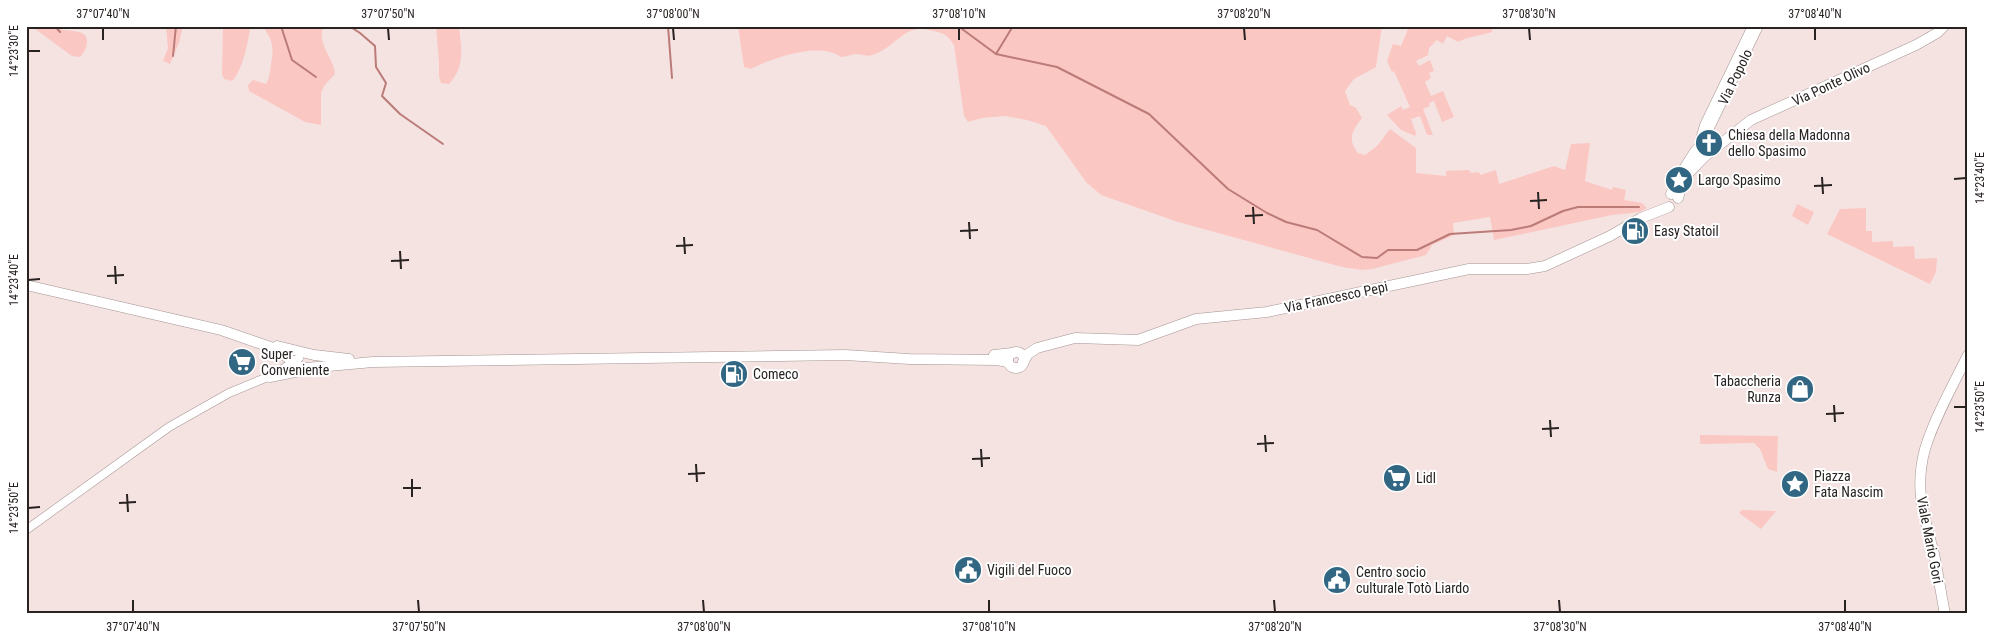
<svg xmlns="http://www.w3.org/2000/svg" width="1994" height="640" viewBox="0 0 1994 640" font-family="'Roboto Condensed',sans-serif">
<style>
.green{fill:#fbc7c3}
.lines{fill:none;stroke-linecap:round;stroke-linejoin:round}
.stream{stroke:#bb7b77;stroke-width:2}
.minor-casing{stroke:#a49492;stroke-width:9}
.major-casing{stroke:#a49492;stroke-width:11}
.minor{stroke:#fff;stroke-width:8}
.major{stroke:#fff;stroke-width:10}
.ticks{fill:none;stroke:#282221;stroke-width:2}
.labels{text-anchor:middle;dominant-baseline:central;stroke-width:4;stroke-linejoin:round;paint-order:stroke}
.street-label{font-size:14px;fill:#282221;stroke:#fff}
.poi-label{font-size:14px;fill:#282221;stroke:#fff;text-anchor:start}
.neatline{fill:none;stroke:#282221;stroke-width:2}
.ticks-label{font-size:12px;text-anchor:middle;fill:#282221}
</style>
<rect width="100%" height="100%" fill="#f5e3e2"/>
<g class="green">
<path d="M31,26C41,26 49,26 59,29C65,31 72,30 79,32C92,35 87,50 80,57L72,56Z"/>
<polygon points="166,26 183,26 179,43 170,64 163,61 168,48"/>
<path d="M223,26H250C249,41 242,71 232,81L224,79L222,74Z"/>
<path d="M262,26H324C315,42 335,60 335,74L324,86L321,93V125L305,122L249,91L248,85L253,80L266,84C270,77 270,71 271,64C274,48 273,39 262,26Z"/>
<path d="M436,26H459C461,48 466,66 449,84L441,83L439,76V62Z"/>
<path d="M738,26H1382L1376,67L1354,79L1345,91L1350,105L1356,108L1362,118C1352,131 1347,139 1358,153L1365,155L1377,146L1390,129L1416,148V173L1446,176V171L1469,170L1471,173L1479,172L1480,175L1496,170L1499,184L1554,166L1565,170L1571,144L1590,143L1585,181L1612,190L1613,187L1626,190L1624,200L1642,203L1647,208L1640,212L1612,215L1494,240L1490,217L1453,223L1454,235L1432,245L1426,255L1372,269L1362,270L1342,267L1178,222L1101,195L1086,182L1046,126L1027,120L1005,116L982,118L968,122L964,116L954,45C946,33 943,33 929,30C904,23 895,49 872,55C866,57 861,54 856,54C851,54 847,57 841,57C819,41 772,58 751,69L744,67Z"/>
<path d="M1401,26H1493L1492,32C1480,36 1469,36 1458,42L1447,36L1443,44L1437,40L1429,48L1428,55L1416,61L1419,66L1430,60L1434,71L1429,73L1431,78L1425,82L1431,96L1443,91L1454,117L1442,122L1434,101L1429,103L1430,106L1423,109L1433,135H1427L1420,116L1411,119L1416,133L1415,136L1401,130L1387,115L1401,106L1403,110L1410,107L1394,71L1392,72L1387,61L1393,44L1401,46L1408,29Z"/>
<polygon points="1797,204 1814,212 1808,225 1792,216"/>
<polygon points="1866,208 1866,231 1872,231 1872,242 1893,241 1893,247 1914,246 1915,259 1937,258 1936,272 1930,284 1827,234 1840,209"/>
<polygon points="1700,435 1778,436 1777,472 1768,469 1760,449 1754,443 1700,444"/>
<polygon points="1742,510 1776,511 1761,529 1739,513"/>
</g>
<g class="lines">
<g class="stream">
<polyline points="55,26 60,32"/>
<polyline points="281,26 292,60 316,77"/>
<polyline points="349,26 360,33 375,46 376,67 386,83 382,96 400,114 443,144"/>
<polyline points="668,26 672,78"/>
<polyline points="958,26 996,54 1057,67 1149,114 1228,189 1267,213 1286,222 1317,230 1362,257 1377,258 1388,250 1417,250 1450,234 1511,230 1531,226 1563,211 1578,207 1639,207"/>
<polyline points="996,54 1013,26"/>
<polyline points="173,56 176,26"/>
</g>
<defs>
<g id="minor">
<polyline points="1700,139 1704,125 1752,26"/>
<polyline points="1696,150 1710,128 1759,26"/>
<polyline points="270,378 300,372 303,368"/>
<polyline points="26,530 169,427 229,393 275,374 299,358"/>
</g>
<g id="major">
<polyline points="1704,157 1751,120 1916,45 1937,33 1944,26"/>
<polyline points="1671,194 1680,175 1696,150 1704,157 1684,178 1678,198"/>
<polyline points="26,285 221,330 276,349 299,366"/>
<polyline points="277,346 314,355 349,359"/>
<circle cx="1016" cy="360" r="8"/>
<polyline points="994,355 1013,353"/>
<polyline points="1023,362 1028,354 1037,348 1075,338 1138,340 1196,319 1267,312 1469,269 1527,269 1545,266 1610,236 1641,218 1669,207"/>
<polyline points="306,368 373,362 845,355 909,359 997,360 1008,362"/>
<path d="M1945,614C1941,594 1938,573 1934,554C1924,515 1914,489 1925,449C1934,419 1954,383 1968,355"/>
</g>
</defs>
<use href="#minor" class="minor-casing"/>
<use href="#major" class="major-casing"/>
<use href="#minor" class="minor"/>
<use href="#major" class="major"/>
</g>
<path class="ticks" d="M103,28V40M388,28L389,40M673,28L674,40M959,28V40M1244,28L1245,40M1529,28L1530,40M1815,28V40M28,51H40M1822,177L1823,194M1954,179L1966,178M1814,186L1832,185M1538,192L1539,209M1530,201L1547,200M1253,207L1254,224M1245,216L1263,215M969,222L970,239M960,231L978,230M684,237L685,254M676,246L693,245M400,251L401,269M391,261L409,260M115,266L116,284M107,276L124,275M28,280L40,279M1834,405L1835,422M1954,407H1966M1826,414L1844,413M1550,420L1551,437M1542,429L1559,428M1265,435L1266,452M1257,444L1274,443M981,449L982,467M972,459L990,458M696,464L697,482M688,474L705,473M412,479V497M403,488H421M127,494L128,512M119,503L136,502M28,508L40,507M133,600V612M418,600L419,612M703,600L704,612M989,600V612M1274,600L1275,612M1559,600L1560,612M1845,600V612"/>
<defs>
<symbol id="church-disc" viewBox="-11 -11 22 22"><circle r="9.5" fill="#326783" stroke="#fff"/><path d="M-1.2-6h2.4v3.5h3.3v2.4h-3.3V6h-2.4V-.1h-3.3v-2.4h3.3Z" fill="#fff"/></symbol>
<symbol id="sight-disc" viewBox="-11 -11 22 22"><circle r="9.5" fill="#326783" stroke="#fff"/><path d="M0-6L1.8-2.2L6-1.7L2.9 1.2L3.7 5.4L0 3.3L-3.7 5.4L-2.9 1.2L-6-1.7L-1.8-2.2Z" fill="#fff"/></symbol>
<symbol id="fuel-disc" viewBox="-11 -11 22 22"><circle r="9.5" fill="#326783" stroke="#fff"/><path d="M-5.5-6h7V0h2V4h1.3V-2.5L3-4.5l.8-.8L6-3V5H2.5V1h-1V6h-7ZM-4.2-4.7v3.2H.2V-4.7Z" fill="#fff"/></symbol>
<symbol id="supermarket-disc" viewBox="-11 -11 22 22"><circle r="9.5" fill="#326783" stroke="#fff"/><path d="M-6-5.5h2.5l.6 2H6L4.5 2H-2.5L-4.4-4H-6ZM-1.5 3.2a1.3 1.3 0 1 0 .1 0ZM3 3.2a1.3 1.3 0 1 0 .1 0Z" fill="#fff"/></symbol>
<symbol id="shop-disc" viewBox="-11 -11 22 22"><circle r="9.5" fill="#326783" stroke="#fff"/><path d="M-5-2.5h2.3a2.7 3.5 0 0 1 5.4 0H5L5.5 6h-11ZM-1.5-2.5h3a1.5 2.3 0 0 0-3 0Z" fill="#fff"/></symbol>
<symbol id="civic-disc" viewBox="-11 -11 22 22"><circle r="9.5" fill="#326783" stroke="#fff"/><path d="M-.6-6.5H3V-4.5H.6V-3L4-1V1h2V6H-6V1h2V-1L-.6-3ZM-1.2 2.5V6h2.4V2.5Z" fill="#fff"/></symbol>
</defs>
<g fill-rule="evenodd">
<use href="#church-disc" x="1693" y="127" width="32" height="32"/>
<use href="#sight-disc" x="1663" y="164" width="32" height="32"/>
<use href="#fuel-disc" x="1619" y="215" width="32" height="32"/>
<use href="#supermarket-disc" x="226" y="346" width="32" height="32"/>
<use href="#fuel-disc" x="718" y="358" width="32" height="32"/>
<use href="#shop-disc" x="1784" y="373" width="32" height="32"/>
<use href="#supermarket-disc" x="1381" y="462" width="32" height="32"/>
<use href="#sight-disc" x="1779" y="468" width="32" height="32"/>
<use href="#civic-disc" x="952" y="554" width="32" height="32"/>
<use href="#civic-disc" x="1321" y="564" width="32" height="32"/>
</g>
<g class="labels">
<g class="street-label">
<text transform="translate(1735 77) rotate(-64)">Via Popolo</text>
<text transform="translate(1831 84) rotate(-25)">Via Ponte Olivo</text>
<text transform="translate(1336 297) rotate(-12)">Via Francesco Pepi</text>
<text transform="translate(1930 540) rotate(79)">Viale Mario Gori</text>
</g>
<g class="poi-label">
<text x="1728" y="135">Chiesa della Madonna<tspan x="1728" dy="16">dello Spasimo</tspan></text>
<text x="1698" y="180">Largo Spasimo</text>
<text x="1654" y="231">Easy Statoil</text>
<text x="261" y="354">Super<tspan x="261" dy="16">Conveniente</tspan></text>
<text x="753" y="374">Comeco</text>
<text x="1781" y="381" text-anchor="end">Tabaccheria<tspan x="1781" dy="16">Runza</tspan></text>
<text x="1814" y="476">Piazza<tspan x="1814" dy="16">Fata Nascim</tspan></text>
<text x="1416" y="478">Lidl</text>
<text x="987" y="570">Vigili del Fuoco</text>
<text x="1356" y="572">Centro socio<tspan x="1356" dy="16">culturale Totò Liardo</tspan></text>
</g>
</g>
<rect width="1994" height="640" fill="none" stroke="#ffffff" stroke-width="55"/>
<rect x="28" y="28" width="1938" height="584" class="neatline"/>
<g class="ticks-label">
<text x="103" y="18">37°07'40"N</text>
<text x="388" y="18">37°07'50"N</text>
<text x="673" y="18">37°08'00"N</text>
<text x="959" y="18">37°08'10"N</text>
<text x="1244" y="18">37°08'20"N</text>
<text x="1529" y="18">37°08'30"N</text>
<text x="1815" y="18">37°08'40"N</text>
<text transform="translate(14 51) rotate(-90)" y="4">14°23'30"E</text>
<text transform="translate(1980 178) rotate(-90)" y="4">14°23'40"E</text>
<text transform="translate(14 280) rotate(-90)" y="4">14°23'40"E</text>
<text transform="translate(1980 407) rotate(-90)" y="4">14°23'50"E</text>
<text transform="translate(14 508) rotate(-90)" y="4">14°23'50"E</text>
<text x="133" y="631">37°07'40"N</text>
<text x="419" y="631">37°07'50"N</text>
<text x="704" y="631">37°08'00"N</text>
<text x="989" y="631">37°08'10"N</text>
<text x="1275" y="631">37°08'20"N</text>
<text x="1560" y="631">37°08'30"N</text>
<text x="1845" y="631">37°08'40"N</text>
</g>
</svg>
